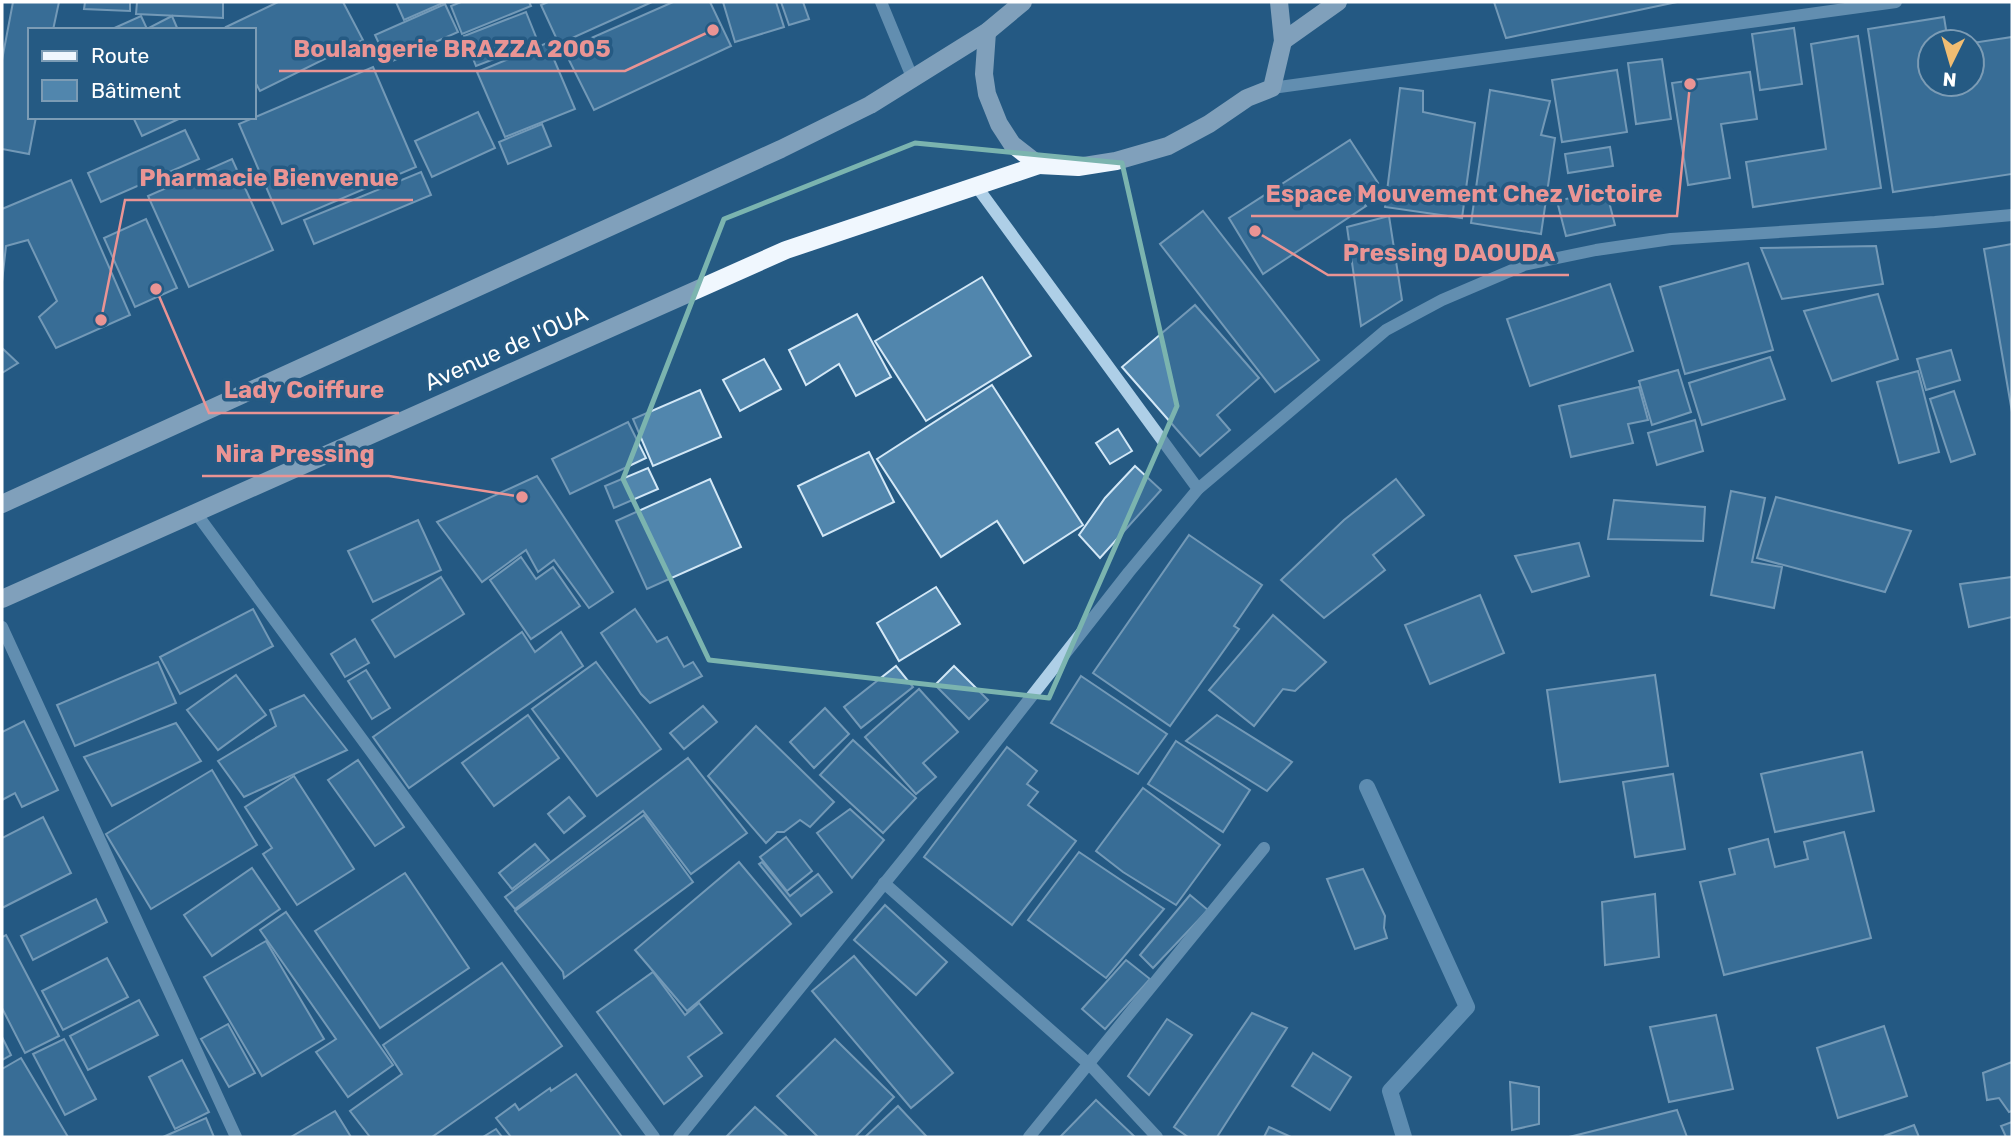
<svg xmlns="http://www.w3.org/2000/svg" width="2014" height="1139" viewBox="0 0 2014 1139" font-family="Rubik,sans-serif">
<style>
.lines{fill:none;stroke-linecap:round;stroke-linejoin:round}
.stream{stroke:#a2cbe8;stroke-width:16}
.building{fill:#5186ad;stroke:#d2e7f6;stroke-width:2}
.minor{stroke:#aecfe7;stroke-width:12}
.major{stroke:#f0f7fe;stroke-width:18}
.marked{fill:none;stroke:#7bb4af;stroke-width:5;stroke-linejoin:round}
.labels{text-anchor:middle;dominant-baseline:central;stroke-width:7;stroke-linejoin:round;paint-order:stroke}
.street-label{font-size:23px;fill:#fff;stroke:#255a83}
.leader{fill:none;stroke:#ea9494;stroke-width:2.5}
.callout-dot{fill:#ea9494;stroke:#255a83;stroke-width:2.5}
.callout-label{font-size:24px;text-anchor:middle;font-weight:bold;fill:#ea9494;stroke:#255a83;stroke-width:7;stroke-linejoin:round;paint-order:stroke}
</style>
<rect width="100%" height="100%" fill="#255a83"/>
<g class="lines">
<polyline class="stream" points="1367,787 1467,1007 1390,1091 1404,1137"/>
</g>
<g class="building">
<polygon points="13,2 59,2 53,30 30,30 30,117 36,117 29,154 2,149 2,60"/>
<polygon points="85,2 130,2 130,11 84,9"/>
<polygon points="137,2 223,2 223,18 136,14"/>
<polygon points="278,2 343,2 363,40 260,91 254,80 254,30 228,30 226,27"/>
<polygon points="396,2 445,2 404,20"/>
<polygon points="461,2 529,2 531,6 462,34 451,6"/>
<polygon points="548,2 652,2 559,44 541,5"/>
<polygon points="673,2 710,2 731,46 594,110 564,50"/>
<polygon points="723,2 776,2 784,27 735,42"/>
<polygon points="781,2 803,2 809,19 789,25"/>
<polygon points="1494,2 1677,2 1506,38"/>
<polygon points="445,4 458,32 388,63 375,35"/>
<polygon points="526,12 538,42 476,66 464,36"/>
<polygon points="141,16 147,29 172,16 178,30 110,30"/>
<polygon points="1944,17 1948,42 1930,42 1930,84 1972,84 1972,43 2012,37 2012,174 1893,192 1868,29"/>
<polygon points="1794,28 1802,84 1760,90 1752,34"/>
<polygon points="1858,36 1881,188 1753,207 1746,162 1826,149 1811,44"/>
<polygon points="547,43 575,109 505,137 477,72"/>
<polygon points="1662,59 1671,119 1636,124 1628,63"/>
<polygon points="373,67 416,167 282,224 239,124"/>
<polygon points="1617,70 1627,132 1562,142 1552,80"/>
<polygon points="1750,72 1757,119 1721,124 1730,178 1688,185 1672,83"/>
<polygon points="1400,88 1423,91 1423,112 1475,123 1462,218 1385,207"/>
<polygon points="1490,90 1550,101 1541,135 1555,138 1541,234 1471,223"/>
<polygon points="478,112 495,148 432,177 415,141"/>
<polygon points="133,117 183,117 142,136"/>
<polygon points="542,124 551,146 508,164 499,142"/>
<polygon points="185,130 199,159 101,202 88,173"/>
<polygon points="1350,140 1378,183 1356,195 1366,206 1263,274 1229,218"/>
<polygon points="1610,147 1613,166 1568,173 1565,154"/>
<polygon points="232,159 273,250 189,287 148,196"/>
<polygon points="421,172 431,195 314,244 304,220"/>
<polygon points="71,180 130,315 56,348 39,317 57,301 28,240 6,246 2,282 2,209"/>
<polygon points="1606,190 1615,225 1566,236 1557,201"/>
<polygon points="1203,211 1319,360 1275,392 1160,244"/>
<polygon points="1389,216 1402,300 1361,326 1347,227"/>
<polygon points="146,219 177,288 135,307 104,238"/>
<polygon points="2012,244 2012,412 1984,249"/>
<polygon points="1876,246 1883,284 1782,299 1761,248"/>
<polygon points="1748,263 1773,350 1685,374 1660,287"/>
<polygon points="982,277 1031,356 926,421 875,341"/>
<polygon points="1610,284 1633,351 1530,386 1507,319"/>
<polygon points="1878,294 1898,359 1832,381 1804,311"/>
<polygon points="1195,305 1259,378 1217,415 1230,430 1200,456 1122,367"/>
<polygon points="857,314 891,377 856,396 839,364 806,385 789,350"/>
<polygon points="2,348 18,363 2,373"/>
<polygon points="1951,350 1960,380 1926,390 1917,359"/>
<polygon points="1770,357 1785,399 1702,425 1689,383"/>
<polygon points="764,359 781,389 740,411 723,380"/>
<polygon points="1678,370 1691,412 1652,425 1639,381"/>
<polygon points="1918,371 1939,452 1899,463 1877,382"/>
<polygon points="992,385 1083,525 1024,563 997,521 941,557 877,459"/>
<polygon points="1639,387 1648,420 1628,424 1633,443 1571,457 1559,406"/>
<polygon points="700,390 721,437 653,466 633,419"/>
<polygon points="1954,391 1975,454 1951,462 1930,399"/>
<polygon points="1695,420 1703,451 1657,465 1648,433"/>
<polygon points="628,422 646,458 570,494 552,459"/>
<polygon points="1118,429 1132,451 1110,464 1096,443"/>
<polygon points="869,452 894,502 823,536 798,486"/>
<polygon points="1135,466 1161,490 1100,558 1079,535 1105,498"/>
<polygon points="648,468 658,489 614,508 605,486"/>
<polygon points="537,476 613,592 589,608 554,560 538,572 526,550 482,582 437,522"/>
<polygon points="710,479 741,547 647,589 616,521"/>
<polygon points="1396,479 1424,515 1373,555 1385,570 1324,618 1281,580 1344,520"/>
<polygon points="1731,491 1765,498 1752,562 1782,567 1774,608 1711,595"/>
<polygon points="1776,497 1911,531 1885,592 1757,558"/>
<polygon points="1614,500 1705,507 1703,541 1608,539"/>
<polygon points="418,520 441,570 373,602 348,551"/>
<polygon points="1189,535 1262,585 1234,626 1239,629 1170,726 1093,673"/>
<polygon points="1579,543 1589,576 1532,592 1515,556"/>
<polygon points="521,557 536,579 553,567 580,606 531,639 490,580"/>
<polygon points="441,577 464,614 395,657 372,620"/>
<polygon points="2012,577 2012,617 1969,627 1960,584"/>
<polygon points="936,587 960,624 899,661 877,623"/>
<polygon points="1480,595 1504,653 1430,684 1405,625"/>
<polygon points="253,609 273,646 180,694 160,657"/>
<polygon points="635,609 657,642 667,637 684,667 693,662 702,676 650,703 641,694 601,633"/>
<polygon points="1273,615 1326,662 1295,691 1283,689 1254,726 1209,690"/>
<polygon points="522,632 535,652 561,632 583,666 409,788 373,737"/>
<polygon points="355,639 369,663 345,677 331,654"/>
<polygon points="158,662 176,703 75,746 57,705"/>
<polygon points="596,662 661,749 597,796 532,709"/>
<polygon points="896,666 913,687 861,728 844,707"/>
<polygon points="954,666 988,700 969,719 935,685"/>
<polygon points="366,670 390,708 372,719 348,681"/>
<polygon points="236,675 266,715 218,750 187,710"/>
<polygon points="1655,675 1668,766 1560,782 1547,690"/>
<polygon points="1081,676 1167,734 1138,774 1051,723"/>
<polygon points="919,689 958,732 923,763 936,777 916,794 865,737"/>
<polygon points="304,695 347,750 244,797 218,761 276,726 270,710"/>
<polygon points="703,706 717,722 684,749 670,733"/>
<polygon points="825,708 849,734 814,768 790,742"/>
<polygon points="528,715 559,758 494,806 462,763"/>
<polygon points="1217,715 1292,762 1267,791 1186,741"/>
<polygon points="24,721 58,790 22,807 15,793 2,800 2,732"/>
<polygon points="176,723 201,761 112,806 84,757"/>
<polygon points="756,726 834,802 810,827 800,820 784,832 777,832 766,843 708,776"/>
<polygon points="853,740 916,798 883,833 820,775"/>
<polygon points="1176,741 1250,790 1223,832 1148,784"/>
<polygon points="1007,747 1037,771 1027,784 1038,792 1028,805 1076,841 1012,925 924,857"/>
<polygon points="1862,752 1874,811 1775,832 1761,774"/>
<polygon points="688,758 747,833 691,874 643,811 515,909 505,897"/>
<polygon points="358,760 404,827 375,846 328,780"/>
<polygon points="212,770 257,845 151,909 106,834"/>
<polygon points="1673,774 1685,849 1635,857 1623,782"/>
<polygon points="294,776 354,869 297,905 263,854 272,848 245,807"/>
<polygon points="1143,788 1220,845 1176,905 1123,872 1096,851"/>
<polygon points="569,797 585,816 564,833 548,814"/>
<polygon points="850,809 884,840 852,878 817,833"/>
<polygon points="644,815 693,882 564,978 563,972 515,911"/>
<polygon points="43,817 71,873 2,908 2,838"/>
<polygon points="1844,832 1871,938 1724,975 1700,882 1735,874 1729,849 1768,839 1775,867 1808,859 1804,842"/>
<polygon points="786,837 812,871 787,891 760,857"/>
<polygon points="535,844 549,860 512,889 499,873"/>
<polygon points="1079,852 1164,909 1106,978 1028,920"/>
<polygon points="739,862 791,924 687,1011 635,950"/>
<polygon points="762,862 790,896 818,874 832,892 801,916 759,864"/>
<polygon points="252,868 280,909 212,956 184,915"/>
<polygon points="1363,869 1385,916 1384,928 1387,938 1355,949 1327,879"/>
<polygon points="405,873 469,968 380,1028 315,931"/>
<polygon points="1655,894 1659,957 1605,965 1602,902"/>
<polygon points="1190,895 1208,910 1153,968 1140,955"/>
<polygon points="96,899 107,922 33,960 21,936"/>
<polygon points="885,905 947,962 916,995 854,940"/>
<polygon points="286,912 393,1065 348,1097 316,1052 336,1039 260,930"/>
<polygon points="6,935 59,1036 25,1053 2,1008 2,937"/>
<polygon points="266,941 324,1039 262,1076 204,977"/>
<polygon points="854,956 953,1073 911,1108 812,991"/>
<polygon points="107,958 128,997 63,1030 42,991"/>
<polygon points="1126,960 1150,979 1105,1029 1082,1009"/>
<polygon points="502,963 562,1046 432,1137 370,1137 350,1111 402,1074 383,1045"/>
<polygon points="653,972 685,1015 699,1003 722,1033 688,1057 702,1076 664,1104 597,1012"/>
<polygon points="139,1000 158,1035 88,1070 70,1036"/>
<polygon points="1252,1013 1287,1028 1217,1137 1188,1137 1174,1127"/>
<polygon points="1716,1015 1733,1089 1669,1102 1650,1027"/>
<polygon points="1167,1019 1192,1035 1149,1095 1128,1076"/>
<polygon points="228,1024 255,1073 229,1087 201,1039"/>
<polygon points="1884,1026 1907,1096 1838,1118 1817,1048"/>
<polygon points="2,1037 11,1055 2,1060"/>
<polygon points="64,1039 96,1099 65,1115 33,1054"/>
<polygon points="835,1039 894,1097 855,1137 818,1137 777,1096"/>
<polygon points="1313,1053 1351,1077 1330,1110 1292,1086"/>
<polygon points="21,1058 68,1137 2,1137 2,1069"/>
<polygon points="182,1060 209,1112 175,1129 149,1077"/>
<polygon points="2012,1062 2012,1111 2009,1112 1999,1098 1987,1100 1983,1073"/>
<polygon points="576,1074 622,1137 511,1137 496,1118 515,1104 519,1110 550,1088 551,1091"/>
<polygon points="1510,1082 1539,1087 1539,1124 1512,1130"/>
<polygon points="1096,1100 1135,1137 1060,1137"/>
<polygon points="898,1106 927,1137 865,1137"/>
<polygon points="755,1107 788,1137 726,1137"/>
<polygon points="1677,1110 1687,1137 1569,1137"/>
<polygon points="335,1111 351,1137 291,1137"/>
<polygon points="206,1118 214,1137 163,1137"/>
<polygon points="2012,1122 2012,1137 2006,1137 2001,1126"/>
<polygon points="1914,1125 1919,1137 1884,1136"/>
<polygon points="1269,1127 1291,1137 1264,1137"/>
<polygon points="496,1129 502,1137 483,1137"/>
</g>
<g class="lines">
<g class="minor">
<polyline points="881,2 912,77"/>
<polyline points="1272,88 1896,2"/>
<polyline points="977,187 1198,489"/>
<polyline points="196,513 654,1137"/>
<polyline points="2,627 236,1137"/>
<polyline points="884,883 1090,1065 1157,1137"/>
<polyline points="679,1137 909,853 1129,572 1198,489 1386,330 1442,300 1524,265 1596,250 1671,239 1935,222 2012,215"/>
<polyline points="1029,1137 1264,848"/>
</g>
<g class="major">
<polyline points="987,32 984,74 987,94 999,124 1012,144 1039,165 1078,167 1116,161 1168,146 1209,124 1247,98 1272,88 1283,41 1279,2"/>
<polyline points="1283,41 1338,2"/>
<polyline points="2,504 781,149 870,105 987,32 1023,2"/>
<polyline points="2,599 786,250 1039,165"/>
</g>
</g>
<path d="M0 0H2014V1139H0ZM915,143L1122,163L1177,406L1049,698L709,660L623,479L724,219Z" fill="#255a83" fill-opacity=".55" fill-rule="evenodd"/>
<path class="marked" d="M915,143L1122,163L1177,406L1049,698L709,660L623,479L724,219Z"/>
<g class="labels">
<g class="street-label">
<text transform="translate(506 348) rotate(-24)">Avenue de l'OUA</text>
</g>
</g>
<path class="leader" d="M713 30L625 71H279M101 320L125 200H413M1690 84L1677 216H1251M1255 231L1328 275H1569M156 289L209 413H399M522 497L389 476H202"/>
<g class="callout-dot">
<circle cx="713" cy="30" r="7"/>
<circle cx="101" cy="320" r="7"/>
<circle cx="1690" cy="84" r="7"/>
<circle cx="1255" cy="231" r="7"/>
<circle cx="156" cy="289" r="7"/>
<circle cx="522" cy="497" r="7"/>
</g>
<g class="callout-label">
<text x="452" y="57">Boulangerie BRAZZA 2005</text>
<text x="269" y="186">Pharmacie Bienvenue</text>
<text x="1464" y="202">Espace Mouvement Chez Victoire</text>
<text x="1449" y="261">Pressing DAOUDA</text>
<text x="304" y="398">Lady Coiffure</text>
<text x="295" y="462">Nira Pressing</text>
</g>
<rect width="2014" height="1139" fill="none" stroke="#ffffff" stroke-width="7"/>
<rect x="28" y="28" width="228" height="91" fill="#255a83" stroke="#7c9cb5" stroke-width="2"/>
<rect x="42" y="51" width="35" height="10" fill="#f0f7fe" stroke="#7c9cb5" stroke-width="2"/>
<text x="91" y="63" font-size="21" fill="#ffffff">Route</text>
<rect x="42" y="80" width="35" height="21" fill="#5186ad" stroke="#7c9cb5" stroke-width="2"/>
<text x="91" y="98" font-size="21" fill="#ffffff">Bâtiment</text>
<g transform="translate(1951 63) rotate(185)"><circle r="33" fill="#255a83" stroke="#7c9cb5" stroke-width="2"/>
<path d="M0-5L12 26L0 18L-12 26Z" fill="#f1bd72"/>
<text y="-10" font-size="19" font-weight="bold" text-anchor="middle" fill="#ffffff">N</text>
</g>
</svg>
